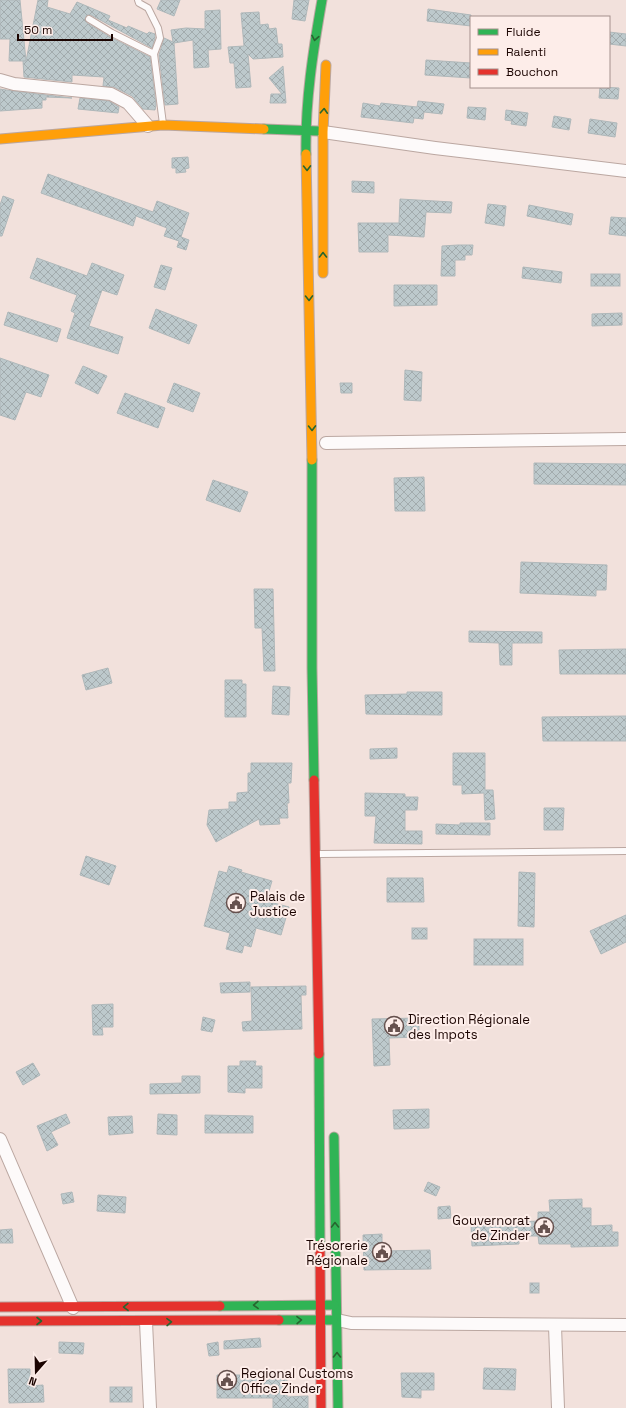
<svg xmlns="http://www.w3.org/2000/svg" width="626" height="1408" viewBox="0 0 626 1408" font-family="'Space Grotesk',sans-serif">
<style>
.building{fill:url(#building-cross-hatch);stroke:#afb8ba}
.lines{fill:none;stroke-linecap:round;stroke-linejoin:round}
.lane-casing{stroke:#bba7a1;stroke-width:8}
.street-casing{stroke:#bba7a1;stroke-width:14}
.fast-casing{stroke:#bba7a1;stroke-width:11}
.slow-casing{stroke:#bba7a1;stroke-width:11}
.jam-casing{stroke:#bba7a1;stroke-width:11}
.lane{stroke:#fdfafa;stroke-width:6}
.street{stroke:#fdfafa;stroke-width:12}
.fast{stroke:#30b455;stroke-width:9}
.slow{stroke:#ff9f0a;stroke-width:9}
.jam{stroke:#e5322d;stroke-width:9}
.oneway{stroke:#27652f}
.labels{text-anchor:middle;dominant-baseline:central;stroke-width:4;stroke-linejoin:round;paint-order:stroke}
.poi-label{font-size:13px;fill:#1b0401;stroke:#fdede9;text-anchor:start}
</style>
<defs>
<pattern id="building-cross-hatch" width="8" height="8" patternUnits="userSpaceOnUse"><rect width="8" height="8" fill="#bdc9cc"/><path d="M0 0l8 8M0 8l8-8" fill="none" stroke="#a2abad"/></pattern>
</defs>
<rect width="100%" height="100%" fill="#f2e1dc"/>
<g class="building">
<polygon points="0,0 20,0 26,61 9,61 10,39 0,39"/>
<polygon points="38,0 48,0 47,7 70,14 77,2 110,16 108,20 127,28 128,26 147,34 149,32 155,34 155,38 152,48 91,15 87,15 85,19 87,23 110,37 150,57 156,105 155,110 143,109 132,96 114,87 103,86 104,77 72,75 72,82 24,77 23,61 26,61"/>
<polygon points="161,0 180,0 174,16 157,9"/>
<polygon points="294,0 309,0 305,21 292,19"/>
<polygon points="428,9 471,15 471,26 427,21"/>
<polygon points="220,10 221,49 208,50 209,67 194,68 193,40 174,43 178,104 165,105 159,55 164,38 173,42 171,30 186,28 205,29 205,11"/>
<polygon points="259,12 260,25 268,24 269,29 276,28 278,44 282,44 283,57 253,59 248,54 251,87 236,88 234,63 230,63 228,47 244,46 241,13"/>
<polygon points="609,32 626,34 626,46 609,44"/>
<polygon points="426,60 471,63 471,78 425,75"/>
<polygon points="283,66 286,103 270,103 271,94 282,94 269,78"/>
<polygon points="600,87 619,88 618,99 599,98"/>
<polygon points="0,89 13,91 72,98 46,97 46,100 42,100 42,108 0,111"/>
<polygon points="80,98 109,101 119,107 118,113 78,109"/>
<polygon points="418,101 444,104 442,114 424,112 423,119 414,118 413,123 361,117 363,103 380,106 381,103 417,107"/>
<polygon points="468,107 486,108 485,120 467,118"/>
<polygon points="506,110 528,113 526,126 511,124 512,121 505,120"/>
<polygon points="554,116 571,119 569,130 552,127"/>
<polygon points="590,119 617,123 615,137 588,133"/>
<polygon points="188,157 189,168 185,169 186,172 176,173 176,168 172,168 172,158"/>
<polygon points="48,174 153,212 157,201 189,213 181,237 189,240 186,250 177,247 179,241 164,236 167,228 136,216 133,226 41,193"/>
<polygon points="352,181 374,182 374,193 352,192"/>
<polygon points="3,196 14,200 2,236 0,236 0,205"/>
<polygon points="400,199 452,202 451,213 426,212 424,237 388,235 388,252 359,252 358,223 399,223"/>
<polygon points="488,204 506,206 504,226 485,223"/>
<polygon points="529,205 573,214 571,225 527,216"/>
<polygon points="611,217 626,218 626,236 609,234"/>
<polygon points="458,245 473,245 472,255 465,255 465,260 455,260 455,276 441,276 442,246"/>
<polygon points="37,258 87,276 92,263 124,275 117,295 102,290 89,326 123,337 118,354 67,338 75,313 71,311 77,295 30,278"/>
<polygon points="161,265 172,268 165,290 154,287"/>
<polygon points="523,267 562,272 561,283 522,278"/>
<rect x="591" y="274" width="29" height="12"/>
<polygon points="394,285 437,285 437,305 394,306"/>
<polygon points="156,309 197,325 189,344 149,328"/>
<polygon points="8,312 61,329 57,342 4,325"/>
<polygon points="622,313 622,325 592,326 592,314"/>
<polygon points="0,358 49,375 41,397 26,392 15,420 0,415"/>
<polygon points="83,366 107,376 98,394 75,383"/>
<polygon points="405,370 422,372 421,401 404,400"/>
<polygon points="174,383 200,393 193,412 167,402"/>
<polygon points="340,383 352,383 352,393 341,393"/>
<polygon points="125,393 165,408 158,428 117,413"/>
<polygon points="534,463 626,464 626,485 534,484"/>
<polygon points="424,477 425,511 395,511 394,478"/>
<polygon points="213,480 248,492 240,512 206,500"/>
<polygon points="521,562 607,565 606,590 596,590 596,596 520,593"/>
<polygon points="254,589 273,589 275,671 264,671 262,628 255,628"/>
<polygon points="469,631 542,632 542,643 512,643 512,665 500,665 499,643 469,642"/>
<polygon points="626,649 626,674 560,674 559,650"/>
<polygon points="108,668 112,683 86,690 82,675"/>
<polygon points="225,680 242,680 242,684 246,684 246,717 225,717"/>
<polygon points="273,686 290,687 289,715 272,714"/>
<polygon points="407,692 442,692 442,715 366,714 365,695 407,694"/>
<polygon points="626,716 626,741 543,741 542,717"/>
<polygon points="397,748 397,758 370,759 370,749"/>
<polygon points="453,753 485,753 485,790 493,790 495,819 485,820 484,793 462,794 462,785 453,785"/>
<polygon points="251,763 292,763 291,783 288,783 289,803 287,803 288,818 279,818 280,824 260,825 259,819 216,842 207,825 209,810 229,809 229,802 237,802 237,793 248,792 248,773 251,773"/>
<polygon points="365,793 405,794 405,797 418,797 417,810 405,810 405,831 422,831 422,844 374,843 376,816 365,816"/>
<polygon points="544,808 564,808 563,830 544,830"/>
<polygon points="460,823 490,823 490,835 436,834 436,824 460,825"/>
<polygon points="86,856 116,866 109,885 80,875"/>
<polygon points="229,866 242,870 241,872 272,881 266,901 289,907 281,935 256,928 251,947 244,945 242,953 226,949 230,933 204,926 219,871 227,873"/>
<polygon points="519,872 535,873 534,927 518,926"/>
<polygon points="387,878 423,878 424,902 387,902"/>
<polygon points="626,915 626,942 601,954 590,931"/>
<rect x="412" y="928" width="15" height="11"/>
<rect x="474" y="939" width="49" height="26"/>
<polygon points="250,982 250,992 221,993 220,983"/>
<polygon points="306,986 306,995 301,995 302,1029 243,1031 242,1022 252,1021 251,987"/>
<polygon points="113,1004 113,1027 102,1027 103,1035 93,1035 92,1005"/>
<polygon points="203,1017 215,1020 212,1032 201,1030"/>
<polygon points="419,1018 419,1037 389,1038 390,1065 374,1066 372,1019"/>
<polygon points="240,1061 256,1061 255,1066 262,1066 262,1088 245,1088 245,1093 228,1092 228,1066 240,1066"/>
<polygon points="33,1063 40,1075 23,1085 16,1072"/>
<polygon points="182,1076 200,1076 200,1093 150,1094 150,1084 182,1083"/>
<polygon points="429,1109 429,1128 394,1129 393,1110"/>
<polygon points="66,1114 70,1123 51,1132 58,1145 47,1151 37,1126"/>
<polygon points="158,1114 177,1115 177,1135 157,1134"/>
<polygon points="205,1115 253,1116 253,1133 205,1133"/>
<polygon points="132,1116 133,1133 109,1135 108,1117"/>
<polygon points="428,1182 440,1187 436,1196 424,1191"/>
<polygon points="72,1192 74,1202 63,1204 61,1194"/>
<polygon points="98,1195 126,1197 125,1213 97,1211"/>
<polygon points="582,1199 582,1208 591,1208 591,1226 612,1225 612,1232 618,1232 618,1246 571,1247 571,1244 539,1244 538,1236 519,1236 519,1244 472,1246 471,1224 538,1221 538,1212 550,1212 549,1200"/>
<polygon points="450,1206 451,1218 438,1219 438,1207"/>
<polygon points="12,1229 13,1243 0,1243 0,1230"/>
<polygon points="382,1234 382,1251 430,1250 431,1269 364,1270 363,1235"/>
<rect x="530" y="1283" width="9" height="10"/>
<polygon points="260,1338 261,1347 224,1349 224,1341"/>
<polygon points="59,1342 84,1343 83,1354 59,1353"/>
<polygon points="218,1342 219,1355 209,1356 207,1344"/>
<polygon points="484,1368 516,1369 515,1390 483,1389"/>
<polygon points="8,1369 30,1369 30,1386 43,1385 44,1402 9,1403"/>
<polygon points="401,1373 434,1373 434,1390 421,1390 421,1398 402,1397"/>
<polygon points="217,1375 287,1375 287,1397 308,1396 308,1408 273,1408 273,1398 217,1398"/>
<rect x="110" y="1387" width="22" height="15"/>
</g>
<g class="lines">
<defs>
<g id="lane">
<polyline points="89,19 112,33 154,54 160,38 158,28 148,8 139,3 138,0"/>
<polyline points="154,54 163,124"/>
<polyline points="320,854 626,851"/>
</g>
<g id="street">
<polyline points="0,80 14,84 111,94 128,103 148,126"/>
<polyline points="323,132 435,148 626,171"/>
<polyline points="326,443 626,439"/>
<polyline points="0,1139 73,1308"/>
<polyline points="337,1320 351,1323 626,1325"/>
<polyline points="146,1322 150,1408"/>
<polyline points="555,1326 558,1408"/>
</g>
<g id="fast">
<polyline points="264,129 318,131"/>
<path d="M306,154C305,102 313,51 322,0"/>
<polyline points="312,460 312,668 314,780"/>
<polyline points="319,1054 320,1245"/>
<polyline points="334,1137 338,1408"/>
<polyline points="220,1306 334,1305"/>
<polyline points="279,1320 333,1320"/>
</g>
<g id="slow">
<polyline points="0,139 163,125 264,129"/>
<polyline points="306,154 312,460"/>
<polyline points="323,273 323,132 326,65"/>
</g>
<g id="jam">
<polyline points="314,780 319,1054"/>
<polyline points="320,1245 321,1408"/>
<polyline points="0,1307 220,1306"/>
<polyline points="0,1321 279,1320"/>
</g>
</defs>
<use href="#lane" class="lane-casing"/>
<use href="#street" class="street-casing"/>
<use href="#fast" class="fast-casing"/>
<use href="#slow" class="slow-casing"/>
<use href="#jam" class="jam-casing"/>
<use href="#lane" class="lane"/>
<use href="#street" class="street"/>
<use href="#fast" class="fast"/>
<use href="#slow" class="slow"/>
<use href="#jam" class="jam"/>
</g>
<defs><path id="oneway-chevron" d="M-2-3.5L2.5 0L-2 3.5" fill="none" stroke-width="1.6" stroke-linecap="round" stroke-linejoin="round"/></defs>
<g class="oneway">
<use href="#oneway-chevron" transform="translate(315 38) rotate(100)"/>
<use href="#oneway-chevron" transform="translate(324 111) rotate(-87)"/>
<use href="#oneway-chevron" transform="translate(307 168) rotate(89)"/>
<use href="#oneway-chevron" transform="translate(323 255) rotate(-90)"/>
<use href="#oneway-chevron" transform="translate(309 298) rotate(89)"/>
<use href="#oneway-chevron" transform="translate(312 428) rotate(89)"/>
<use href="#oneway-chevron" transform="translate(335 1225) rotate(-91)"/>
<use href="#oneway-chevron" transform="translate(256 1305) rotate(179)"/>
<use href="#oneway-chevron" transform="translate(126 1307) rotate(179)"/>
<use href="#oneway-chevron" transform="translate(299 1320) rotate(-1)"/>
<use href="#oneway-chevron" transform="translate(39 1321)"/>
<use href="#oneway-chevron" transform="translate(169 1322) rotate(-1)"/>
<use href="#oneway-chevron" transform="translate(337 1355) rotate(-90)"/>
</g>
<defs>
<symbol id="civic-ring" viewBox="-11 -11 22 22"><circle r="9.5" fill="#fdede9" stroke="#66514e" stroke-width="1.5"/><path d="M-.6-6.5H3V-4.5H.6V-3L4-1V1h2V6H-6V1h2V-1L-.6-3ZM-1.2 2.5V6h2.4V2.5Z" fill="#66514e"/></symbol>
</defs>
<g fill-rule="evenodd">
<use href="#civic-ring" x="225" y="892" width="22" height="22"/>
<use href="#civic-ring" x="383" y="1015" width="22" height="22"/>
<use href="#civic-ring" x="533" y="1216" width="22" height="22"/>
<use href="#civic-ring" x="371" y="1241" width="22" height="22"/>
<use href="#civic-ring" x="216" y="1369" width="22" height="22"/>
</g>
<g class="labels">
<g class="poi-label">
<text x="250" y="896">Palais de<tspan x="250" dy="15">Justice</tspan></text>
<text x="408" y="1019">Direction Régionale<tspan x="408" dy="15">des Impots</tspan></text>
<text x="530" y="1220" text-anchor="end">Gouvernorat<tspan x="530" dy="15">de Zinder</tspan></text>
<text x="368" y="1245" text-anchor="end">Trésorerie<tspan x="368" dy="15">Régionale</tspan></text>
<text x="241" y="1373">Regional Customs<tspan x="241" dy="15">Office Zinder</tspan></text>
</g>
</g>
<rect x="470" y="16" width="140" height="72" fill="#fdede9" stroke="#a3908c"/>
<rect x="478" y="29" width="20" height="6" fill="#30b455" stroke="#a3908c"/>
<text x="506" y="36" font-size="12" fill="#1b0401">Fluide</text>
<rect x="478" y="49" width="20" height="6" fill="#ff9f0a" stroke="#a3908c"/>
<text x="506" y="56" font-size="12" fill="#1b0401">Ralenti</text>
<rect x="478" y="69" width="20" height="6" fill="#e5322d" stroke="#a3908c"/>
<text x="506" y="76" font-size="12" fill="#1b0401">Bouchon</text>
<g transform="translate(36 1372) rotate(200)" stroke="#fdede9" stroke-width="3" paint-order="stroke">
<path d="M0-3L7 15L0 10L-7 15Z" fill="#1b0401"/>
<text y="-6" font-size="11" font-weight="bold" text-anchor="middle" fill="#1b0401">N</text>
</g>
<path d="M18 34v6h94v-6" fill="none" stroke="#1b0401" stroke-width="2"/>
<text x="24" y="34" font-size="12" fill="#1b0401" stroke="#fdede9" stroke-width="3" paint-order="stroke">50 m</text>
</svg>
